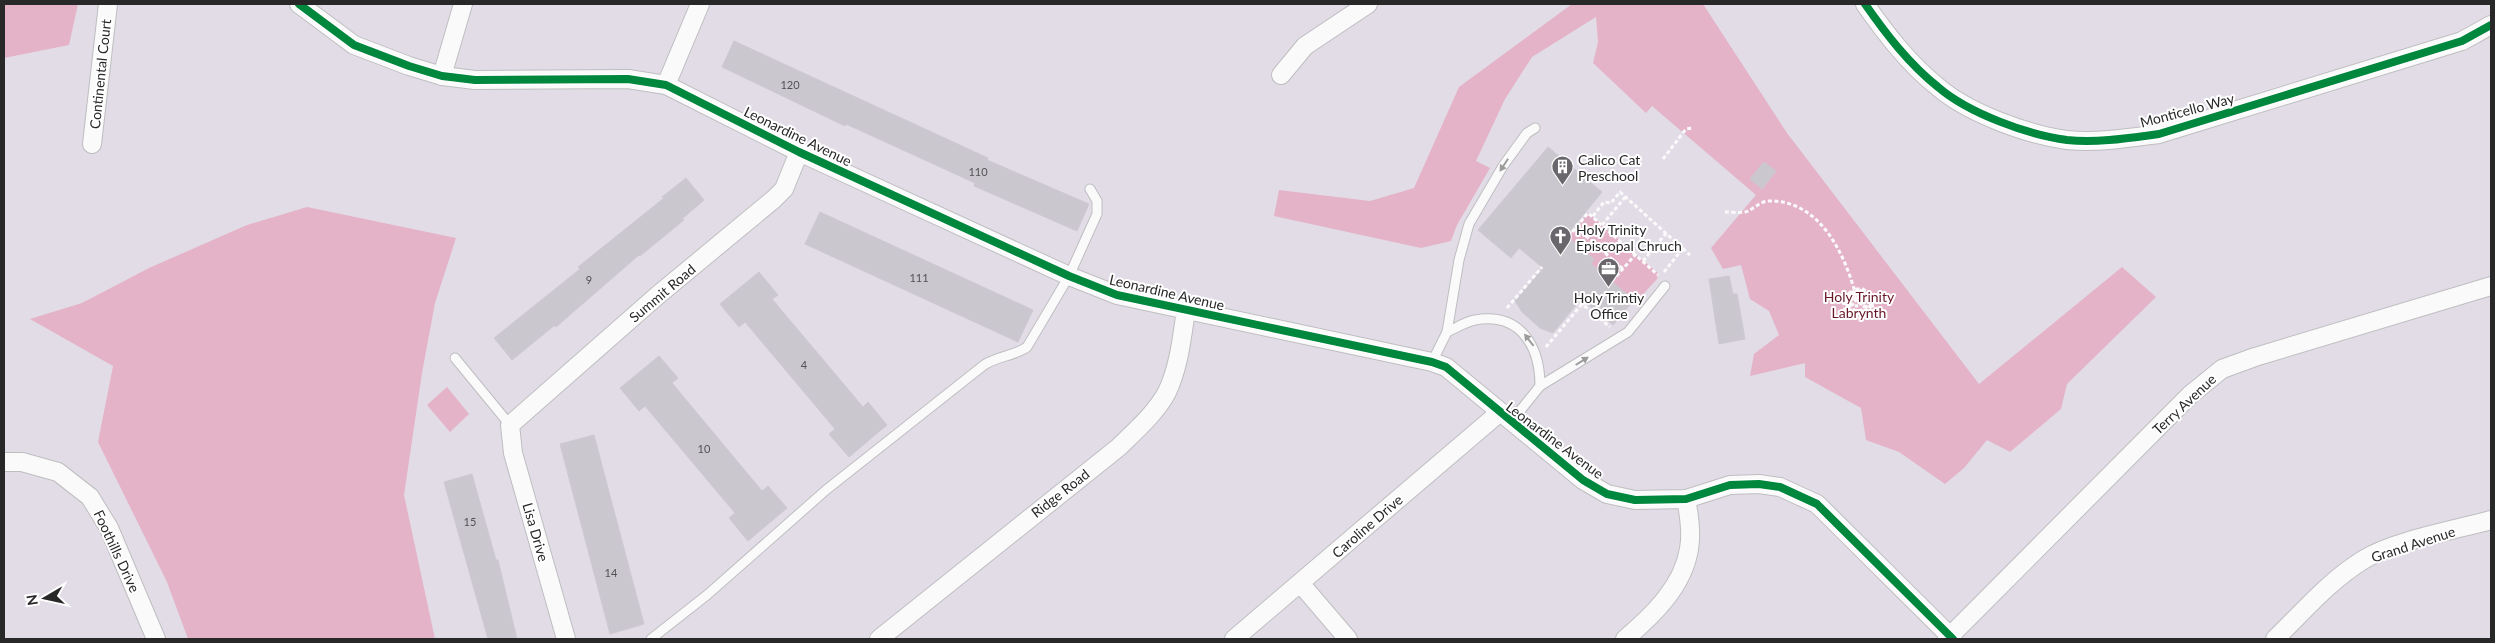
<svg xmlns="http://www.w3.org/2000/svg" width="2495" height="643" viewBox="0 0 2495 643" font-family="Lato,sans-serif">
<style>
.green{fill:#e4b3c8}
.building{fill:#cbc7ce;stroke:#cec8d2}
.lines{fill:none;stroke-linecap:round;stroke-linejoin:round}
.service-casing{stroke:#bebec0;stroke-width:11}
.minor-casing{stroke:#bebec0;stroke-width:20}
.path{stroke:#fbfafb;stroke-width:3;stroke-dasharray:4 2.5;stroke-linecap:butt}
.service{stroke:#fbfafb;stroke-width:9}
.minor{stroke:#fbfafb;stroke-width:18}
.cycleway-casing{stroke:#fff;stroke-width:11}
.cycleway{stroke:#00873e;stroke-width:8}
.oneway{fill:#9c9c9c}
.labels{text-anchor:middle;dominant-baseline:central;stroke-width:4;stroke-linejoin:round;paint-order:stroke}
.number-label{font-size:11px;fill:#525253}
.street-label{font-size:14px;fill:#282828;stroke:#fff}
.poi-label{font-size:14px;fill:#282828;stroke:#fff;text-anchor:start}
.park-label{font-size:14px;fill:#661627;stroke:#fff}
</style>
<rect width="100%" height="100%" fill="#e2dce7"/>
<g class="green">
<polygon points="4,4 78,4 69,45 4,58"/>
<polygon points="1572,4 1703,4 1787,133 1979,384 2122,267 2156,297 2067,384 2061,409 2010,452 1987,440 1964,468 1945,484 1899,452 1866,440 1861,408 1805,377 1805,363 1750,376 1754,354 1779,335 1769,311 1750,299 1741,265 1723,269 1711,248 1756,195 1652,106 1646,113 1593,63 1598,42 1596,17 1532,57 1505,99 1476,161 1490,168 1457,225 1451,241 1421,248 1274,216 1279,190 1370,201 1414,188 1459,87"/>
<polygon points="307,207 456,238 435,303 422,373 404,495 435,639 188,639 167,582 98,442 113,366 30,319 82,303 149,268 247,225"/>
<polygon points="1588,213 1658,273 1657,279 1636,302 1591,264 1594,259 1579,247 1564,242"/>
<polygon points="447,387 469,414 450,432 427,405"/>
</g>
<g class="building">
<polygon points="734,41 988,158 987,160 1089,204 1077,231 974,186 975,183 846,124 845,126 722,67"/>
<polygon points="1548,147 1602,192 1566,236 1594,259 1591,264 1634,300 1613,325 1581,299 1553,333 1540,328 1522,312 1515,301 1543,268 1519,248 1511,258 1478,230"/>
<polygon points="1764,162 1776,171 1762,189 1750,179"/>
<polygon points="686,178 704,200 682,219 684,220 640,256 639,255 556,327 555,325 512,360 494,338 580,269 578,267 664,198 662,197"/>
<polygon points="820,212 1033,310 1018,342 805,244"/>
<polygon points="759,272 778,295 772,299 863,407 868,402 887,425 849,457 829,434 835,429 745,322 739,327 720,304"/>
<polygon points="1729,276 1733,294 1737,294 1745,339 1719,344 1709,279"/>
<polygon points="659,356 678,378 672,383 762,491 768,486 787,508 748,541 729,518 735,513 645,406 639,411 620,388"/>
<polygon points="594,435 644,624 610,634 560,444"/>
<polygon points="472,474 496,560 498,560 517,639 488,639 444,482"/>
</g>
<g class="lines">
<defs>
<g id="service">
<path d="M1447,332C1456,328 1465,322 1475,320C1521,312 1540,347 1540,386"/>
<polyline points="455,358 510,425"/>
<polyline points="1432,362 1447,332 1459,260 1469,224 1503,166 1527,133 1535,128"/>
<polyline points="1511,422 1540,386 1628,332 1665,286"/>
<path d="M651,639L707,595L826,490L984,365C998,356 1014,356 1027,347L1069,276L1097,214V201L1090,189"/>
</g>
<g id="minor">
<polyline points="299,4 354,45 409,66 442,76 475,80 628,79 666,85 799,152 1069,276 1117,295 1432,362 1446,367 1583,480 1607,494 1635,500 1686,499 1730,485 1759,484 1780,487 1817,504 1953,639"/>
<path d="M1865,4C1886,34 1909,64 1938,87C1968,113 2028,135 2067,140C2098,143 2129,138 2159,134L2462,41L2491,25"/>
<polyline points="1281,75 1305,46 1368,4"/>
<polyline points="442,76 463,4"/>
<polyline points="666,85 700,4"/>
<polyline points="92,144 108,4"/>
<polyline points="4,462 22,462 58,472 90,497 109,528 156,639"/>
<polyline points="1300,583 1348,639"/>
<polyline points="566,639 513,453 510,425 658,295 774,199 784,189 799,152"/>
<path d="M879,639L1119,447C1136,430 1156,413 1167,392C1179,367 1182,337 1186,310"/>
<polyline points="1234,639 1499,413"/>
<path d="M1625,639C1652,616 1683,587 1689,549C1692,533 1689,514 1686,499"/>
<polyline points="1947,639 2190,395 2222,369 2255,357 2491,286"/>
<path d="M2275,639C2303,612 2329,581 2363,560C2393,541 2455,530 2491,520"/>
</g>
</defs>
<use href="#service" class="service-casing"/>
<use href="#minor" class="minor-casing"/>
<g class="path">
<polyline points="1663,159 1686,129 1693,128"/>
<path d="M1725,212C1731,212 1739,213 1745,212C1753,210 1760,201 1769,201C1820,200 1845,254 1856,296H1861L1866,301L1863,310L1855,311L1850,305L1852,296L1847,305L1851,292L1846,299L1847,312L1854,317H1862L1854,315L1848,308C1859,316 1864,313 1870,301V308L1863,316L1870,311L1871,298L1864,291L1858,290L1869,300L1857,294L1856,289H1863L1871,295L1873,309L1863,318H1852L1845,310L1843,300L1852,290L1855,299L1852,305L1856,300V306H1860L1861,304L1859,299L1864,301L1857,298L1858,304"/>
<polyline points="1593,216 1604,202 1611,203 1620,192 1690,255"/>
<polyline points="1602,225 1627,195"/>
<polyline points="1576,227 1623,269"/>
<polyline points="1564,242 1588,213 1658,275"/>
<polyline points="1643,261 1668,231"/>
<polyline points="1664,272 1683,248"/>
<polyline points="1612,281 1636,254"/>
<polyline points="1585,302 1582,304 1610,327"/>
<polyline points="1507,308 1542,267"/>
<polyline points="1546,347 1582,304"/>
</g>
<use href="#service" class="service"/>
<use href="#minor" class="minor"/>
<defs>
<g id="cycleway">
<polyline points="299,4 354,45 409,66 442,76 475,80 628,79 666,85 799,152 1069,276 1117,295 1432,362 1446,367 1583,480 1607,494 1635,500 1686,499 1730,485 1759,484 1780,487 1817,504 1953,639"/>
<path d="M1865,4C1886,34 1909,64 1938,87C1968,113 2028,135 2067,140C2098,143 2129,138 2159,134L2462,41L2491,25"/>
</g>
</defs>
<use href="#cycleway" class="cycleway-casing"/>
<use href="#cycleway" class="cycleway"/>
</g>
<defs><path id="oneway-solid" d="M-6-.8H1V-3.2L6.5 0L1 3.2V.8H-6Z" transform="scale(1.25)"/></defs>
<g class="oneway">
<use href="#oneway-solid" transform="translate(1504 165) rotate(123)"/>
<use href="#oneway-solid" transform="translate(1529 340) rotate(-128)"/>
<use href="#oneway-solid" transform="translate(1582 361) rotate(-32)"/>
</g>
<defs>
<symbol id="building-pin" viewBox="-11 -11 22 30"><path d="M0 17L-7.5 6A9.5 9.5 0 1 1 7.5 6Z" fill="#69676b" stroke="#fff"/><path d="M-4-6H4V6H1V3H-1V6H-4ZM-2.5-4.3h1.7v1.8h-1.7ZM.8-4.3h1.7v1.8H.8ZM-2.5-1h1.7V.8h-1.7ZM.8-1h1.7V.8H.8Z" fill="#fff"/></symbol>
<symbol id="church-pin" viewBox="-11 -11 22 30"><path d="M0 17L-7.5 6A9.5 9.5 0 1 1 7.5 6Z" fill="#69676b" stroke="#fff"/><path d="M-1.2-6h2.4v3.5h3.3v2.4h-3.3V6h-2.4V-.1h-3.3v-2.4h3.3Z" fill="#fff"/></symbol>
<symbol id="office-pin" viewBox="-11 -11 22 30"><path d="M0 17L-7.5 6A9.5 9.5 0 1 1 7.5 6Z" fill="#69676b" stroke="#fff"/><path d="M-6-3h4V-5.5h4V-3h4V5H-6ZM-1-4.5V-3h2v-1.5ZM-6 0V1H6V0Z" fill="#fff"/></symbol>
</defs>
<g fill-rule="evenodd">
<use href="#building-pin" x="1550" y="154" width="25" height="34"/>
<use href="#church-pin" x="1548" y="224" width="25" height="34"/>
<use href="#office-pin" x="1596" y="256" width="25" height="34"/>
</g>
<g class="labels">
<g class="number-label">
<text x="790" y="84">120</text>
<text x="978" y="171">110</text>
<text x="919" y="277">111</text>
<text x="589" y="279">9</text>
<text x="804" y="364">4</text>
<text x="704" y="448">10</text>
<text x="470" y="521">15</text>
<text x="611" y="572">14</text>
</g>
<g class="street-label">
<text transform="translate(100 74) rotate(-84)">Continental Court</text>
<text transform="translate(2187 110) rotate(-15)">Monticello Way</text>
<text transform="translate(798 136) rotate(26)">Leonardine Avenue</text>
<text transform="translate(1167 292) rotate(13)">Leonardine Avenue</text>
<text transform="translate(662 293) rotate(-40)">Summit Road</text>
<text transform="translate(2184 404) rotate(-43)">Terry Avenue</text>
<text transform="translate(1555 440) rotate(37)">Leonardine Avenue</text>
<text transform="translate(1060 493) rotate(-38)">Ridge Road</text>
<text transform="translate(1367 526) rotate(-41)">Caroline Drive</text>
<text transform="translate(536 532) rotate(74)">Lisa Drive</text>
<text transform="translate(2413 544) rotate(-18)">Grand Avenue</text>
<text transform="translate(117 551) rotate(65)">Foothills Drive</text>
</g>
<g class="poi-label">
<text x="1578" y="159">Calico Cat<tspan x="1578" dy="16">Preschool</tspan></text>
<text x="1576" y="229">Holy Trinity<tspan x="1576" dy="16">Episcopal Chruch</tspan></text>
<text x="1609" y="297" text-anchor="middle">Holy Trintiy<tspan x="1609" dy="16">Office</tspan></text>
</g>
<g class="park-label">
<text x="1859" y="296">Holy Trinity<tspan x="1859" dy="16">Labrynth</tspan></text>
</g>
</g>
<rect width="2495" height="643" fill="none" stroke="#282828" stroke-width="10"/>
<g transform="translate(45 598) rotate(261)" stroke="#ffffff" stroke-width="4" paint-order="stroke">
<path d="M0-4L9 19L0 12L-9 19Z" fill="#282828"/>
<text y="-8" font-size="14" font-weight="bold" text-anchor="middle" fill="#282828">N</text>
</g>
</svg>
